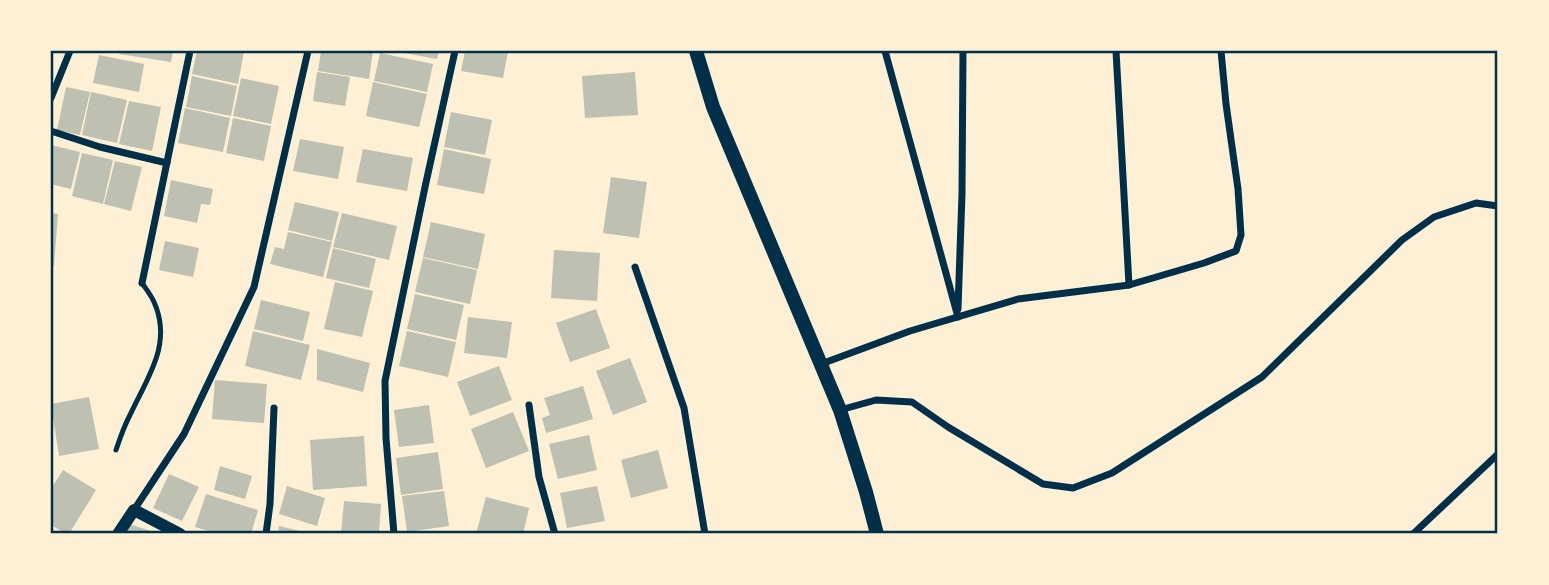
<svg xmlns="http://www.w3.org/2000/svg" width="1549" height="585" viewBox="0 0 1549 585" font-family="'DejaVu Sans',sans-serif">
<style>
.building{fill:#bec0b2}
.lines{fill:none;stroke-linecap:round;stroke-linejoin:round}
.service{stroke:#003049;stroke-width:5}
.minor{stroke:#003049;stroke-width:7}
.tertiary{stroke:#003049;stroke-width:12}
.secondary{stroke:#003049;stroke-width:14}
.neatline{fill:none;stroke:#003049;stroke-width:2.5}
</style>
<rect width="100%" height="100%" fill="#fdf0d5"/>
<g class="building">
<polygon points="120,51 173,51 171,62 119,54"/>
<polygon points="197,51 244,51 238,84 192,74"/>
<polygon points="321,51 373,51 369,79 318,71"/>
<polygon points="399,51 439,51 437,59 399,52"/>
<polygon points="465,51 508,51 503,78 461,71"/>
<polygon points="380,53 433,64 427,92 374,81"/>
<polygon points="99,55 144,64 139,92 93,83"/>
<polygon points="317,72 350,77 345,106 313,101"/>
<polygon points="635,72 638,115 585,118 582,76"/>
<polygon points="192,76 237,86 231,116 186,107"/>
<polygon points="241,78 279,86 271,124 233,116"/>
<polygon points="373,82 427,94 419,127 366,116"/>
<polygon points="66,87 90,92 80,135 57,130"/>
<polygon points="91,92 127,100 117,143 82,135"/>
<polygon points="129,101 161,107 152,151 119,144"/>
<polygon points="185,108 230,118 223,152 178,143"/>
<polygon points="451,112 492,120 485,155 444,147"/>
<polygon points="233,118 271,126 264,161 226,153"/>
<polygon points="300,139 344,147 338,179 293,171"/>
<polygon points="51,145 80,152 71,189 51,184"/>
<polygon points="363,149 413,158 407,191 356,182"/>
<polygon points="444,149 491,159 484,194 437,185"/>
<polygon points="82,153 113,160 103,204 72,196"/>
<polygon points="115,161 142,167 131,211 104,204"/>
<polygon points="611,177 647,182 639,238 603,233"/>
<polygon points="171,180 213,189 210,205 201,204 197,223 164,216"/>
<polygon points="295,202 339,212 332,241 288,230"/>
<polygon points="51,213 58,214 54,266 51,265"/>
<polygon points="342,213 397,226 389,260 333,247"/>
<polygon points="431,222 485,234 478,269 423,257"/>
<polygon points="288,232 332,242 323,277 270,264 275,247 284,249"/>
<polygon points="165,241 199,248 193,277 159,270"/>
<polygon points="333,248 376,259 369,288 326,278"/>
<polygon points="554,250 600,253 597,301 551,298"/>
<polygon points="423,258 477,270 470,304 415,292"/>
<polygon points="335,282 373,291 362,337 324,329"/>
<polygon points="415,294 464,305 456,340 407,329"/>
<polygon points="261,300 310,312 303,341 254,329"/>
<polygon points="596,309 610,348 570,362 556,323"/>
<polygon points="468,317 512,322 507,358 464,353"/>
<polygon points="253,331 310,345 301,380 245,366"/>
<polygon points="407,331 456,342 448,377 399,366"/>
<polygon points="317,349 370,363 363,392 317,380"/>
<polygon points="630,358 647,402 613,415 596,371"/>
<polygon points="499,366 512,400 470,416 457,382"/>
<polygon points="215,380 267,384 264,423 212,419"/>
<polygon points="583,386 593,419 546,433 542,418 550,415 544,398"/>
<polygon points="89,397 99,449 59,456 51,404"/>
<polygon points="429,405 434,443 399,447 394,410"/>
<polygon points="513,412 529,451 486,468 471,429"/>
<polygon points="589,435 597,470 558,479 549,444"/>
<polygon points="364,436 367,486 313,490 310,440"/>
<polygon points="658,450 668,488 631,498 621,460"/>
<polygon points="438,452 443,489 401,495 396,458"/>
<polygon points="220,466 252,476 245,499 214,490"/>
<polygon points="63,470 96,490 69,534 66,534 51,525 51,489"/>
<polygon points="169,474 199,487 182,521 153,508"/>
<polygon points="287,486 325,498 317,526 279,514"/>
<polygon points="597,486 605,521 567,528 560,493"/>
<polygon points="444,491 449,526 407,532 402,496"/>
<polygon points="206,494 258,510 251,534 219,534 195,527"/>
<polygon points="486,497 529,508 523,534 476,534"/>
<polygon points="344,501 381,504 379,534 341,533"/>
<polygon points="126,523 160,534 123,534"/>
<polygon points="279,526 308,533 308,534 278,534"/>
</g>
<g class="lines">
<path class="service" d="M116,450C120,438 124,426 130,415C147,378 173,344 154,302C151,295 146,289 142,283"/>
<g class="minor">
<polyline points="885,51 958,317"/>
<polyline points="1116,51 1129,285"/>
<polyline points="51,98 70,51"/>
<polyline points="51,131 100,147 167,163"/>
<polyline points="635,267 684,408 705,534"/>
<polyline points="142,283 190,51"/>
<polyline points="958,309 962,194 963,51"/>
<polyline points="821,364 910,331 1018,299 1129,285 1204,263 1236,251 1241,235 1238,189 1226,104 1221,51"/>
<polyline points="529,405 539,477 555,534"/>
<polyline points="840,410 876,400 912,402 948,427 1043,484 1073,488 1112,473 1262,377 1402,240 1434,217 1476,203 1498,206"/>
<polyline points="134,510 184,434 254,287 308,51"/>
<polyline points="266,534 270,504 274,408"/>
<polyline points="394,534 386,438 385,381 425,187 455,51"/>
<polyline points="1413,534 1498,454"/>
</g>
<polyline class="tertiary" points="118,534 134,510 180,534"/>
<polyline class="secondary" points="696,51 713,107 840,410 866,492 877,534"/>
</g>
<rect width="1549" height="585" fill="none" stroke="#fdf0d5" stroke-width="105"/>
<rect x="52" y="52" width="1444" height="480" class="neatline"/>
</svg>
